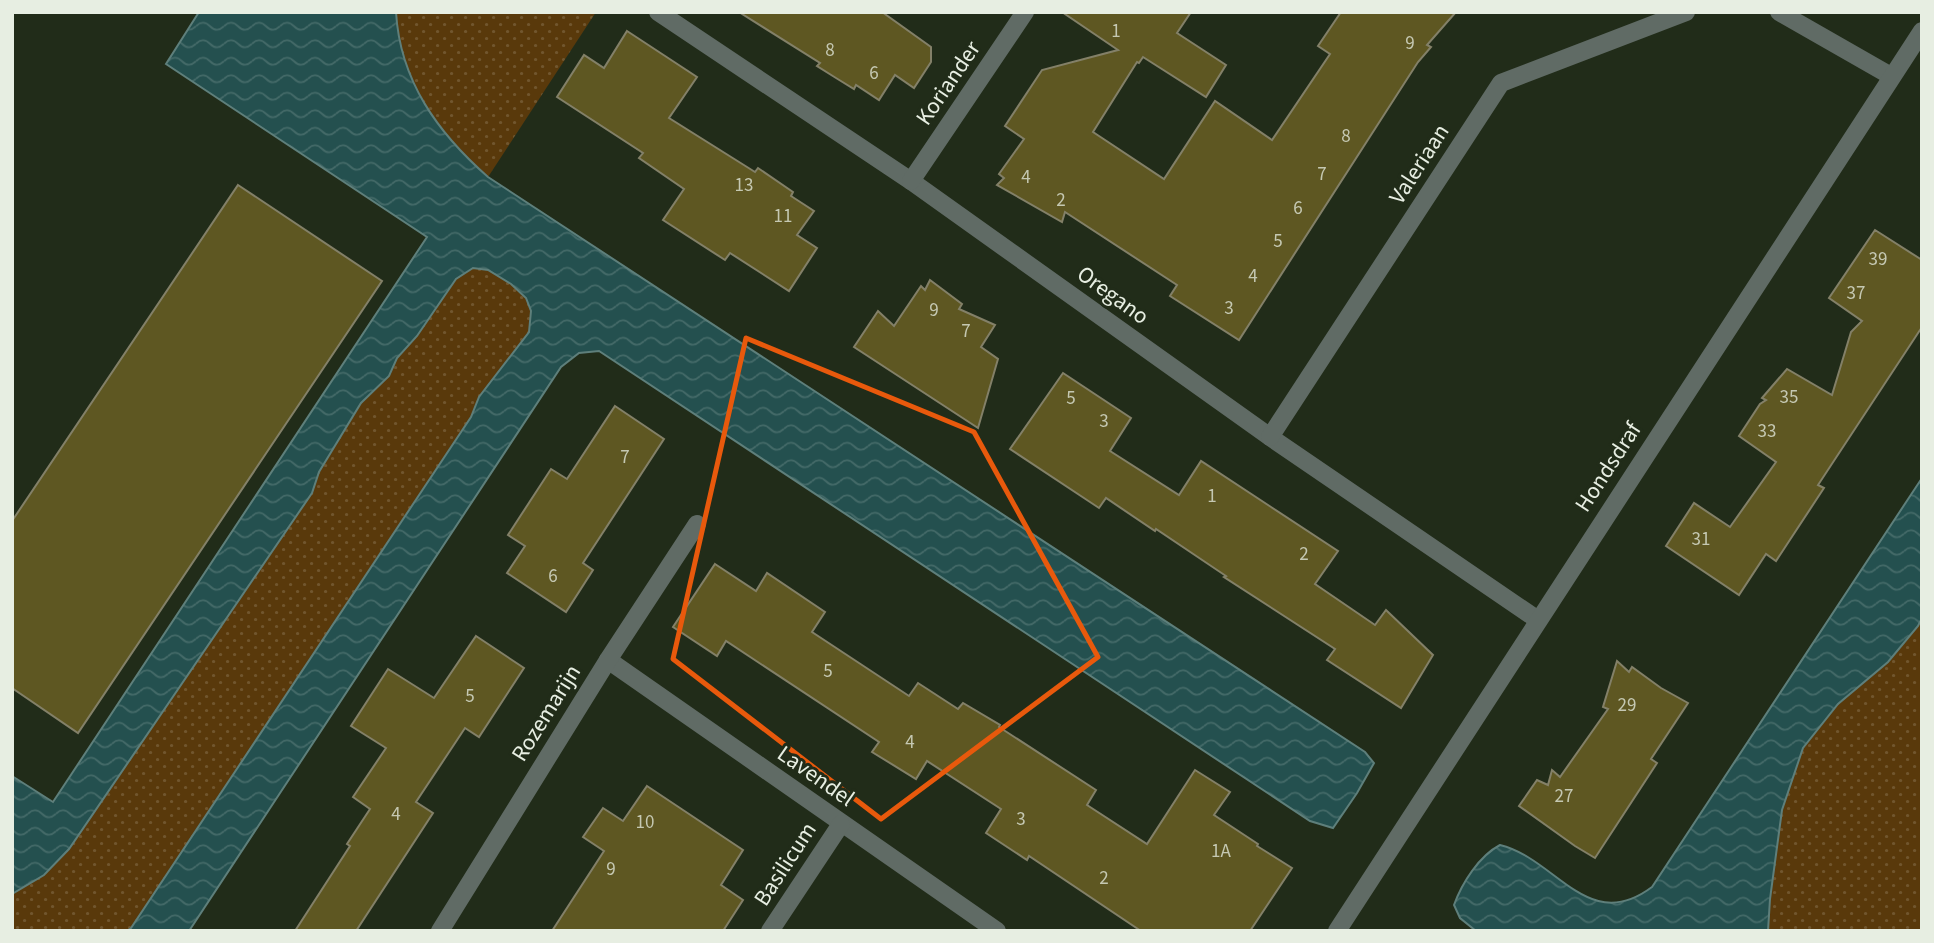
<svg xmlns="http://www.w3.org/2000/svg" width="1934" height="943" viewBox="0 0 1934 943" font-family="'Source Sans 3',sans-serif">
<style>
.green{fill:url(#green-dots)}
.water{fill:url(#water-waves);stroke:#5e7f7b;stroke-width:2}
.building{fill:#5e5722;stroke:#838068;stroke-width:2}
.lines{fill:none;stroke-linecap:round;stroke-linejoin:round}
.street{stroke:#606b65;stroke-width:18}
.marked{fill:none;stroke:#e8590c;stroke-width:5;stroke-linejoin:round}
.labels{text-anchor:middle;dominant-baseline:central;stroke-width:6;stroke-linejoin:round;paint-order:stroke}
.number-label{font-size:19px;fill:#c5c8b2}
.street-label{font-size:23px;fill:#e7eee2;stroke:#212c19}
</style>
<defs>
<pattern id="green-dots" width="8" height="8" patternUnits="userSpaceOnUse" patternTransform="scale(1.75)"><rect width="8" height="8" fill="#59390b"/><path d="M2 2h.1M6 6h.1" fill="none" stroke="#71562e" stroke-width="1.8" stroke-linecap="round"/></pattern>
<pattern id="water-waves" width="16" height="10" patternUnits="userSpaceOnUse" patternTransform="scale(1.75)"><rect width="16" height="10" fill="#24504f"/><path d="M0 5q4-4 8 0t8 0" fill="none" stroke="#446a68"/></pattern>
</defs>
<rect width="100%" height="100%" fill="#212c19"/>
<g class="green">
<path d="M396,12H596L488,177C438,133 400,81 396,12Z"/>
<polygon points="473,268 488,270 511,284 526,298 531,311 529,332 479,397 471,417 131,928 127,931 12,931 12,894 44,875 69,849 312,493 319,472 361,403 389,376 397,358 417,336 456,279"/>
<polygon points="1922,618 1922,931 1768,931 1770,899 1782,810 1803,748 1838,704 1888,662 1918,626"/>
</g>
<g class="water">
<path d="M199,12H396C400,81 438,133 488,177L1365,752L1374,763L1357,793L1333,828L1310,821L599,351L579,353L561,367L189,931H127L131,928L471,417L479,397L529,332L531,311L526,298L511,284L488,270L473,268L456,279L417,336L397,358L389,376L361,403L319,472L312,493L69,849L44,875L12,894V776L53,802L427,237L166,64Z"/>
<path d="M1922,478V618L1918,626L1888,662L1838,704L1803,748L1782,810L1770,899L1768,931H1476L1460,918L1454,905C1462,883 1479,856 1500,845C1557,859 1588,935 1652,887Z"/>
</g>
<g class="building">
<polygon points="739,12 882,12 931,47 931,62 914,88 895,75 879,100 856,85 854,89 836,78 817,66 820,63"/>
<polygon points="1062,12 1191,12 1177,33 1226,65 1206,97 1143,57 1139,63 1137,62 1093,132 1164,179 1215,101 1272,140 1330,54 1318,46 1341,12 1456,12 1427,45 1431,47 1418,62 1239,340 1170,296 1177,285 1065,212 1062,222 997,185 1004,178 999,174 1024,139 1005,126 1042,70 1118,50"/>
<polygon points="627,31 697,77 669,118 755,172 758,168 793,192 791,196 814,211 797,235 817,248 789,291 730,253 725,260 663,220 684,189 639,158 643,153 557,97 584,55 604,68"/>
<polygon points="238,185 382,281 78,733 12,688 12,521"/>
<polygon points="1875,230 1922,260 1922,327 1818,485 1824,488 1776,561 1766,554 1739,595 1666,546 1694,503 1730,527 1776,462 1739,436 1760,404 1766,400 1762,398 1787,369 1832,395 1851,332 1862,321 1829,298"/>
<polygon points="930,280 962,304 959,309 995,325 981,347 998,359 978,428 854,347 878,311 894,326 921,286 925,290"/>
<polygon points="1063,373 1131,418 1110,451 1179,495 1201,461 1338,551 1315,584 1375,625 1386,610 1433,655 1401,708 1327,660 1335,649 1224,577 1226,576 1156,529 1155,531 1106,498 1099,508 1010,449"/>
<polygon points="615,406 664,439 583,563 593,570 566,612 507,573 525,546 508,535 551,469 567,479"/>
<polygon points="715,564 756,591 767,573 825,612 812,632 909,696 918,683 958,709 963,703 1000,725 999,727 1096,790 1087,805 1147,844 1195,770 1230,792 1214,815 1258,844 1257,846 1292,868 1250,931 1141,931 1029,856 1027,860 986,833 1001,809 927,761 916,779 872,752 879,742 726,641 717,656 673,627"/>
<polygon points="476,636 524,668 479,737 465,728 416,802 433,813 356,931 295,931 350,846 347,844 370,809 353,797 386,748 351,726 388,669 434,698"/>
<polygon points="1617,661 1629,672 1632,667 1661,688 1688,703 1651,759 1657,763 1595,858 1575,846 1519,806 1537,780 1548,785 1552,770 1560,777 1608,709 1603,707"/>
<polygon points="647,786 743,850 721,885 743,900 723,931 552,931 604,851 583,837 603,808 623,821"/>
</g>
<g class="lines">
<g class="street">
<polyline points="658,12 911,181 1270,437 1538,620"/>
<polyline points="1779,12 1891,76"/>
<polyline points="911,181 1025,12"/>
<polyline points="1270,437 1501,83 1686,12"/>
<polyline points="608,660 997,931"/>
<polyline points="440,931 608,660 697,524"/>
<polyline points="770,931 841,824"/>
<polyline points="1337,931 1922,31"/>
</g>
</g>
<path class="marked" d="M746,338L974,432L1098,657L881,819L673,659Z"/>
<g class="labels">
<g class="number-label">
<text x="1116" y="31">1</text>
<text x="1410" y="43">9</text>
<text x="830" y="50">8</text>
<text x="874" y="73">6</text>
<text x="1346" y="136">8</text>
<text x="1322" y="174">7</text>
<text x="1026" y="177">4</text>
<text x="744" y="185">13</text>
<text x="1061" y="200">2</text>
<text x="1298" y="208">6</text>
<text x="783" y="216">11</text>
<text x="1278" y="241">5</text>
<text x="1878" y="259">39</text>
<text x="1253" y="276">4</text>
<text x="1856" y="293">37</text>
<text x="1229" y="308">3</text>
<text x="934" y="310">9</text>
<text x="966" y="331">7</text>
<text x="1789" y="397">35</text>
<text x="1071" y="398">5</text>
<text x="1104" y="421">3</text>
<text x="1767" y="431">33</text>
<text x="625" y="457">7</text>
<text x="1212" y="496">1</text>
<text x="1701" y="539">31</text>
<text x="1304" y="554">2</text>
<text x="553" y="576">6</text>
<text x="828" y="671">5</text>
<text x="470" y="696">5</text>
<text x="1627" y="705">29</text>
<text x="910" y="742">4</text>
<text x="1564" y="796">27</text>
<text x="396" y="814">4</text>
<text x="1021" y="819">3</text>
<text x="645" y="822">10</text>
<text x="1221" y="851">1A</text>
<text x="611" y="869">9</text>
<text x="1104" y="878">2</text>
</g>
<g class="street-label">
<text transform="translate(948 83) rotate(-56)">Koriander</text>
<text transform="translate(1419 164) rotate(-57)">Valeriaan</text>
<text transform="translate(1113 295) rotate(36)">Oregano</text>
<text transform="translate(1608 467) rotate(-57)">Hondsdraf</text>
<text transform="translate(546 713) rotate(-58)">Rozemarijn</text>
<text transform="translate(816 776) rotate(35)">Lavendel</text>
<text transform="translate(785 864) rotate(-57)">Basilicum</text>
</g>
</g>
<rect width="1934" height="943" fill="none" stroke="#e7eee2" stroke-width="28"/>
</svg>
